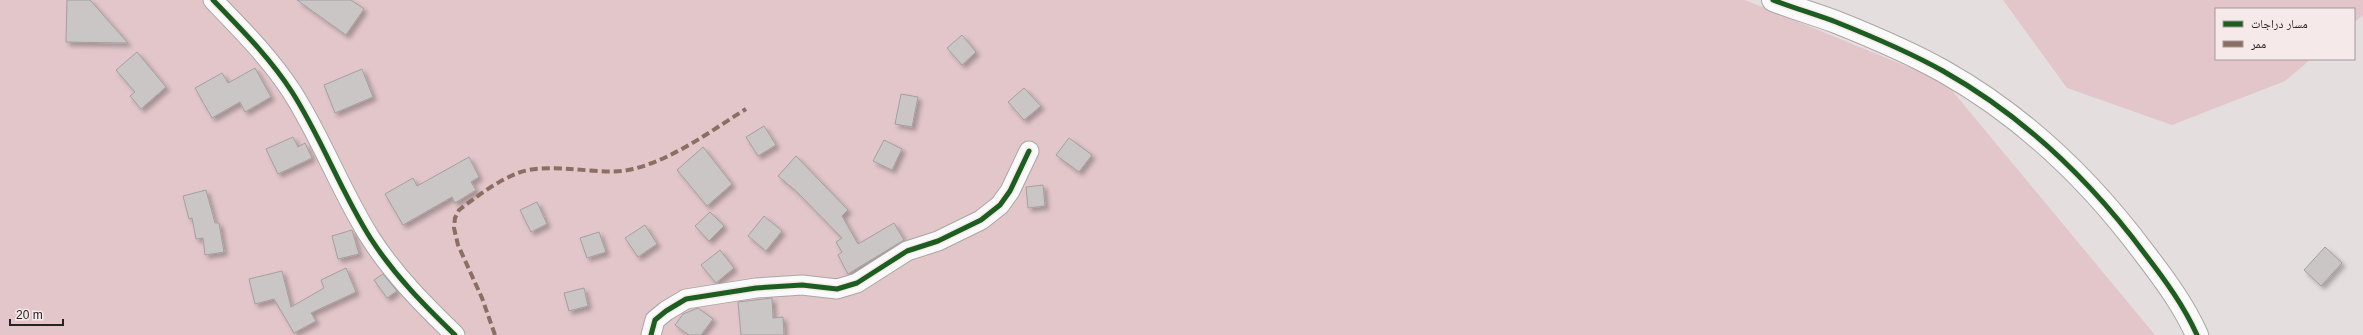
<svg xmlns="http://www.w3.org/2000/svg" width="2363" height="335" viewBox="0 0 2363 335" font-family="Helvetica,'Noto Naskh Arabic',sans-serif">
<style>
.green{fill:#e2c6c9}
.building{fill:#cbc6c6;stroke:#a49fa0;filter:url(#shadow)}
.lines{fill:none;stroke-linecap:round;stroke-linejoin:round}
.minor-casing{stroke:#aba5a6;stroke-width:21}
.tertiary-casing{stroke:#aba5a6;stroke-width:24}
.minor{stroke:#fbfafa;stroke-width:19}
.tertiary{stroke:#fbfafa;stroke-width:22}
.quiet{stroke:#8d6e63;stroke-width:4;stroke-dasharray:8 4;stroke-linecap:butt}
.cycleway-casing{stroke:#f6e9ea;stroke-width:8}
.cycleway{stroke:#1b5e20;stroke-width:5}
</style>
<defs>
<filter id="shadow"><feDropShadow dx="3.5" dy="3.5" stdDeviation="2" flood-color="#0004"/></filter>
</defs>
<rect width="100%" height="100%" fill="#e5dedf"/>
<g class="green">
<polygon points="0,0 1745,0 1945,82 2155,335 0,335"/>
<polygon points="2003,0 2363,0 2363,15 2354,23 2354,9 2216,9 2216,59 2311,59 2285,81 2172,125 2067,88"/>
</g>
<g class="building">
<polygon points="67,0 90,0 128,43 66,42"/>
<polygon points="297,0 351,0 364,9 346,35"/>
<polygon points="962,35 976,52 962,65 947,48"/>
<polygon points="137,52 166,87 141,109 130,96 135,92 116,70"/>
<polygon points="255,68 271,97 245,112 240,102 212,118 195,88 222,73 228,83"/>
<polygon points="362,69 373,97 335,113 324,85"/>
<polygon points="1024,88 1041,106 1024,120 1008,102"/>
<polygon points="901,94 918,97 912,127 895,124"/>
<polygon points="764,126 776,145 758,156 746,137"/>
<polygon points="293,137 298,147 305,143 312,158 278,174 266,149"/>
<polygon points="1069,138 1092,155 1079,172 1056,155"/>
<polygon points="884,140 902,149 892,170 873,161"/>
<polygon points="703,147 732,184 707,206 677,170"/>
<polygon points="796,156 848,210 842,216 858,244 894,223 904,240 848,274 838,255 842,252 836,242 842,238 796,191 778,176"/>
<polygon points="469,157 479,177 471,182 476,190 455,203 452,197 403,225 385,194 413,178 417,186"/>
<polygon points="1043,185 1045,206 1028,208 1026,187"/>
<polygon points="206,190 215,223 219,223 224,252 205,255 203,238 196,239 192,218 189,219 183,196"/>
<polygon points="537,202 547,224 531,232 520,210"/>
<polygon points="710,212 724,226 709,241 695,226"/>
<polygon points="764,216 782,231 766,251 748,236"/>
<polygon points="645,225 657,244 638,257 625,238"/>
<polygon points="352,230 359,254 338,259 332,236"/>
<polygon points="599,232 606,252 587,258 580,238"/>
<polygon points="2325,247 2342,263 2321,286 2304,270"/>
<polygon points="720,250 734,268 716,283 701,265"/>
<polygon points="346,268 356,292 311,313 316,321 294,333 274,299 255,304 249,279 282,271 291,307 324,288 321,280"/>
<polygon points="383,274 397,291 387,298 374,280"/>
<polygon points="584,288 588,306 569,311 564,293"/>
<polygon points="772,298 773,318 783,317 784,335 741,335 738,302"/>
<polygon points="698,308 713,319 701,335 689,335 675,325 683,314"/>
</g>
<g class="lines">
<defs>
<g id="minor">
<path d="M213,0C241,29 270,58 292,92C322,139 341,192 371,239C395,276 424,305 455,335"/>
<polyline points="651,335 655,320 666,311 686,299 756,288 802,285 837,289 857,283 907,251 938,241 981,220 1000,205 1010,191 1029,151"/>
</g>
<path id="tertiary" d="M1773,0C1793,8 1815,14 1836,22C1871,36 1909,52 1943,71C2023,116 2090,180 2145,254C2165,280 2184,306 2197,335"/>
</defs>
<use href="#minor" class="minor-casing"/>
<use href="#tertiary" class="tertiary-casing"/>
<use href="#minor" class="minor"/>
<use href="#tertiary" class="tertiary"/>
<path class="quiet" d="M495,335L482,298L458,245L454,228L455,218L459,210C476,197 497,181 518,173C533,167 554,168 570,169C590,170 613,174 633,169C674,159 712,130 746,109"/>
<defs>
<g id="cycleway">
<path d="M213,0C241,29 270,58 292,92C322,139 341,192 371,239C395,276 424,305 455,335"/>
<path d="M1773,0C1793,8 1815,14 1836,22C1871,36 1909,52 1943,71C2023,116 2090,180 2145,254C2165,280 2184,306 2197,335"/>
<polyline points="651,335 655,320 666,311 686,299 756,288 802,285 837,289 857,283 907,251 938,241 981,220 1000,205 1010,191 1029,151"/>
</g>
</defs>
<use href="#cycleway" class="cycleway-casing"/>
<use href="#cycleway" class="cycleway"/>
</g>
<rect x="2215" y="8" width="140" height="52" fill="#f6e9ea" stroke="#a39a9a"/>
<rect x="2223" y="21" width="20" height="6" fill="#1b5e20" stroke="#a39a9a"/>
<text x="2251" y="28" font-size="12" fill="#272323">مسار دراجات</text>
<rect x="2223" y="41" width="20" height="6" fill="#8d6e63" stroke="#a39a9a"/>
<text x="2251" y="48" font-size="12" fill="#272323">ممر</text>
<path d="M10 319v6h53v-6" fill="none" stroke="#272323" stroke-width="2"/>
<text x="16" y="319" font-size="12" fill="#272323" stroke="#f6e9ea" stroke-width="3" paint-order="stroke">20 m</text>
</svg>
